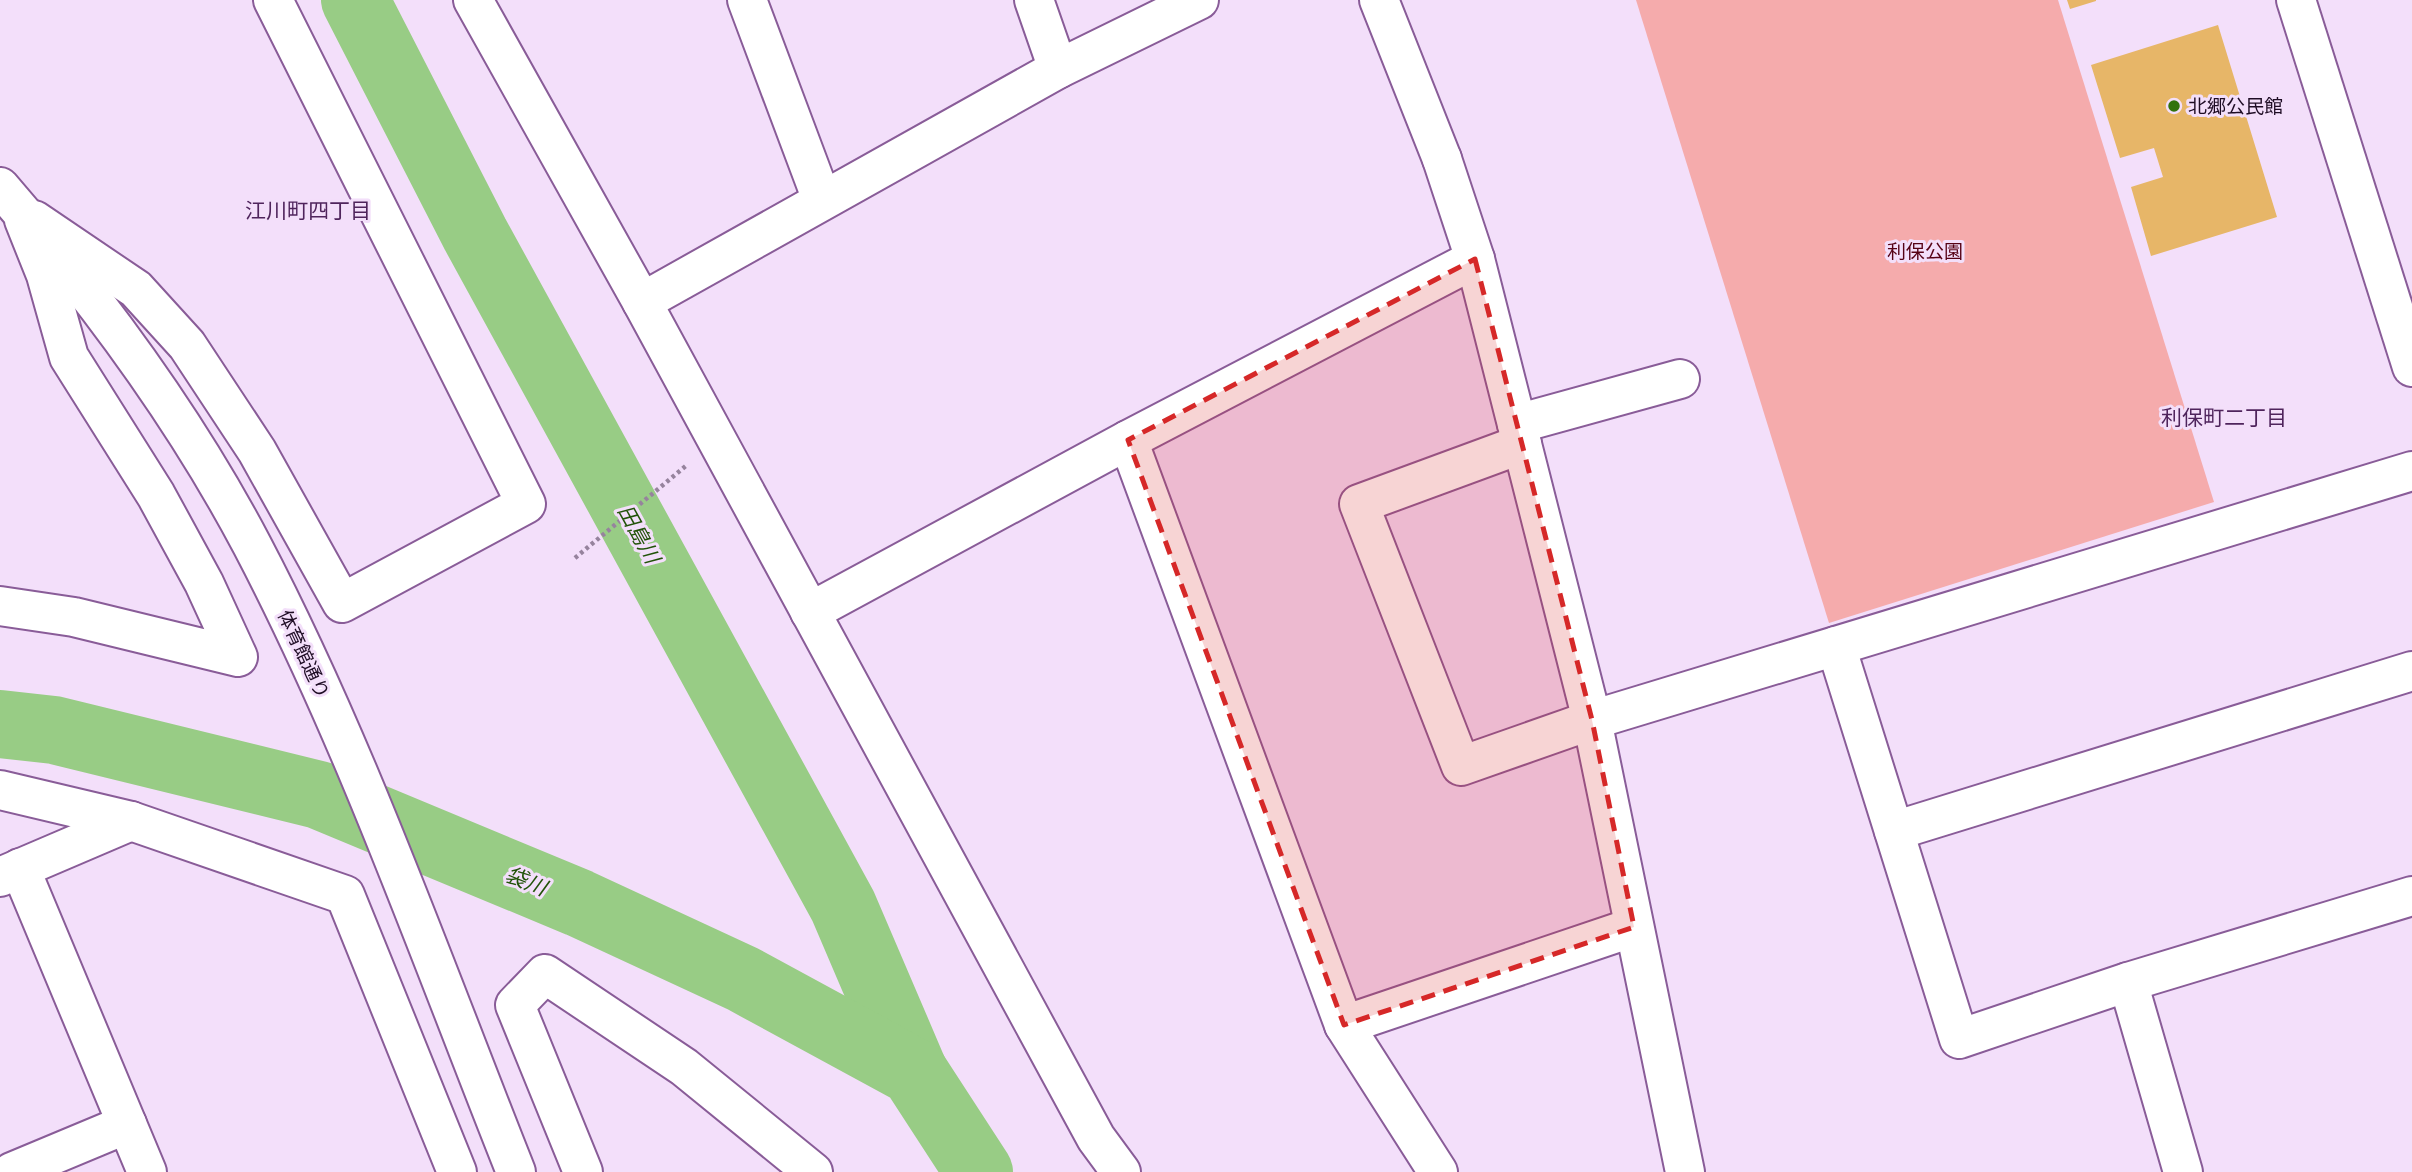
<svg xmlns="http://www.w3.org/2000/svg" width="2412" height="1172" viewBox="0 0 2412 1172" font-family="Raleway,'Noto Sans JP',sans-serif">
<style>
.green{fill:#f5abac}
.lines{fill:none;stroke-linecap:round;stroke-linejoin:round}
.river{stroke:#98cc85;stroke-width:68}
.building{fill:#e7b668}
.minor-casing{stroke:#895c98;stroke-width:42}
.tertiary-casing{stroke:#895c98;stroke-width:42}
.path{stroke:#96839d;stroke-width:4.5;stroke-dasharray:3.5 3.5;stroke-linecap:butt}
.minor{stroke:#fff;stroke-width:38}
.tertiary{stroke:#fff;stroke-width:38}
.marked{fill:#d62828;fill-opacity:0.2;stroke:#d62828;stroke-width:5;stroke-dasharray:14 9;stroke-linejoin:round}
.poi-dot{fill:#31720c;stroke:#f3dffa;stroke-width:2.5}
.labels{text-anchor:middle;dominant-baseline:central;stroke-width:6;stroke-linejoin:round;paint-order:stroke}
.poi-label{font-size:19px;fill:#1e0c24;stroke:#f3dffa;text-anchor:start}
.park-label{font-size:19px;fill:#560215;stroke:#f3dffa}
.street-label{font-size:19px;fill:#1e0c24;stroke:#f3dffa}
.neighbourhood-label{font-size:21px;fill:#4f245c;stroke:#f3dffa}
.water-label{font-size:21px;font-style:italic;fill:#225309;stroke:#f3dffa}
</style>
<rect width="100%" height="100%" fill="#f3dffa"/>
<polygon class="green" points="1636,0 2058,0 2214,502 1829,623"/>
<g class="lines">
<g class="river">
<polyline points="355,0 475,234 843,906 914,1072"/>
<polyline points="0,724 54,730 319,795 579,903 743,979 914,1072 979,1172"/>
</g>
</g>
<g class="building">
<polygon points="2067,0 2096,0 2096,1 2070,9"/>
<polygon points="2218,25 2277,217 2151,256 2131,187 2163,177 2154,148 2120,158 2091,65"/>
</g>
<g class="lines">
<defs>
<g id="minor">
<polyline points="473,0 642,302 1096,1138 1121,1172"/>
<polyline points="747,0 822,200"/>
<polyline points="1034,0 1058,69"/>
<polyline points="1379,0 1442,159"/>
<polyline points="2296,0 2412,367"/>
<polyline points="34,220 136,289 187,345 257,451 342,603 526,504 273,0"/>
<polyline points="642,302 1058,69 1199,0"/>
<polyline points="1517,424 1680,379"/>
<polyline points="1128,440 1344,1025 1634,927"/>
<polyline points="1522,444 1359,504 1461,766 1592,720 2412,471"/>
<polyline points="0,606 74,617 238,657 204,583 156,495 69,357 46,275 24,220"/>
<polyline points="810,612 1128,440 1475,259"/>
<polyline points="1836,646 1959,1039 2128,982 2412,896"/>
<polyline points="0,790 131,821 345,895 457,1172"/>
<polyline points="1894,831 2412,671"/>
<polyline points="20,868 147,1172"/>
<polyline points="0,877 131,821"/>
<polyline points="2128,982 2183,1172"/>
<polyline points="1344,1025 1438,1172"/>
<polyline points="12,1172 127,1124"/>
<polyline points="583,1172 515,1005 545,974 684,1067 813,1172"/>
</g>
<g id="tertiary">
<polyline points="1442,159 1475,259 1592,720 1685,1172"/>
<path d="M0,187C95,296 184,416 252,545C356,743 433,964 516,1172"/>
</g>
</defs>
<use href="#minor" class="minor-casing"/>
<use href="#tertiary" class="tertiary-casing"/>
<polyline class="path" points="575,558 687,465"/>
<use href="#minor" class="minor"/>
<use href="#tertiary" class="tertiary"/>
</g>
<path class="marked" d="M1475,259L1592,720L1634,927L1344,1025L1128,440Z"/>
<circle class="poi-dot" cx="2174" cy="106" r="7"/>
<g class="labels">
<g class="poi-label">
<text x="2188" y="106">北郷公民館</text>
</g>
<g class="park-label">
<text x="1925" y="251">利保公園</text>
</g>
<g class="street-label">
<text transform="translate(304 654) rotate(65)">体育館通り</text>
</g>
<g class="neighbourhood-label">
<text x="308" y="210">江川町四丁目</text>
<text x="2224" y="417">利保町二丁目</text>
</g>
<g class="water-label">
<text transform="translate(639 534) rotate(61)">田島川</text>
<text transform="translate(526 881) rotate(22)">袋川</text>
</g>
</g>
</svg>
